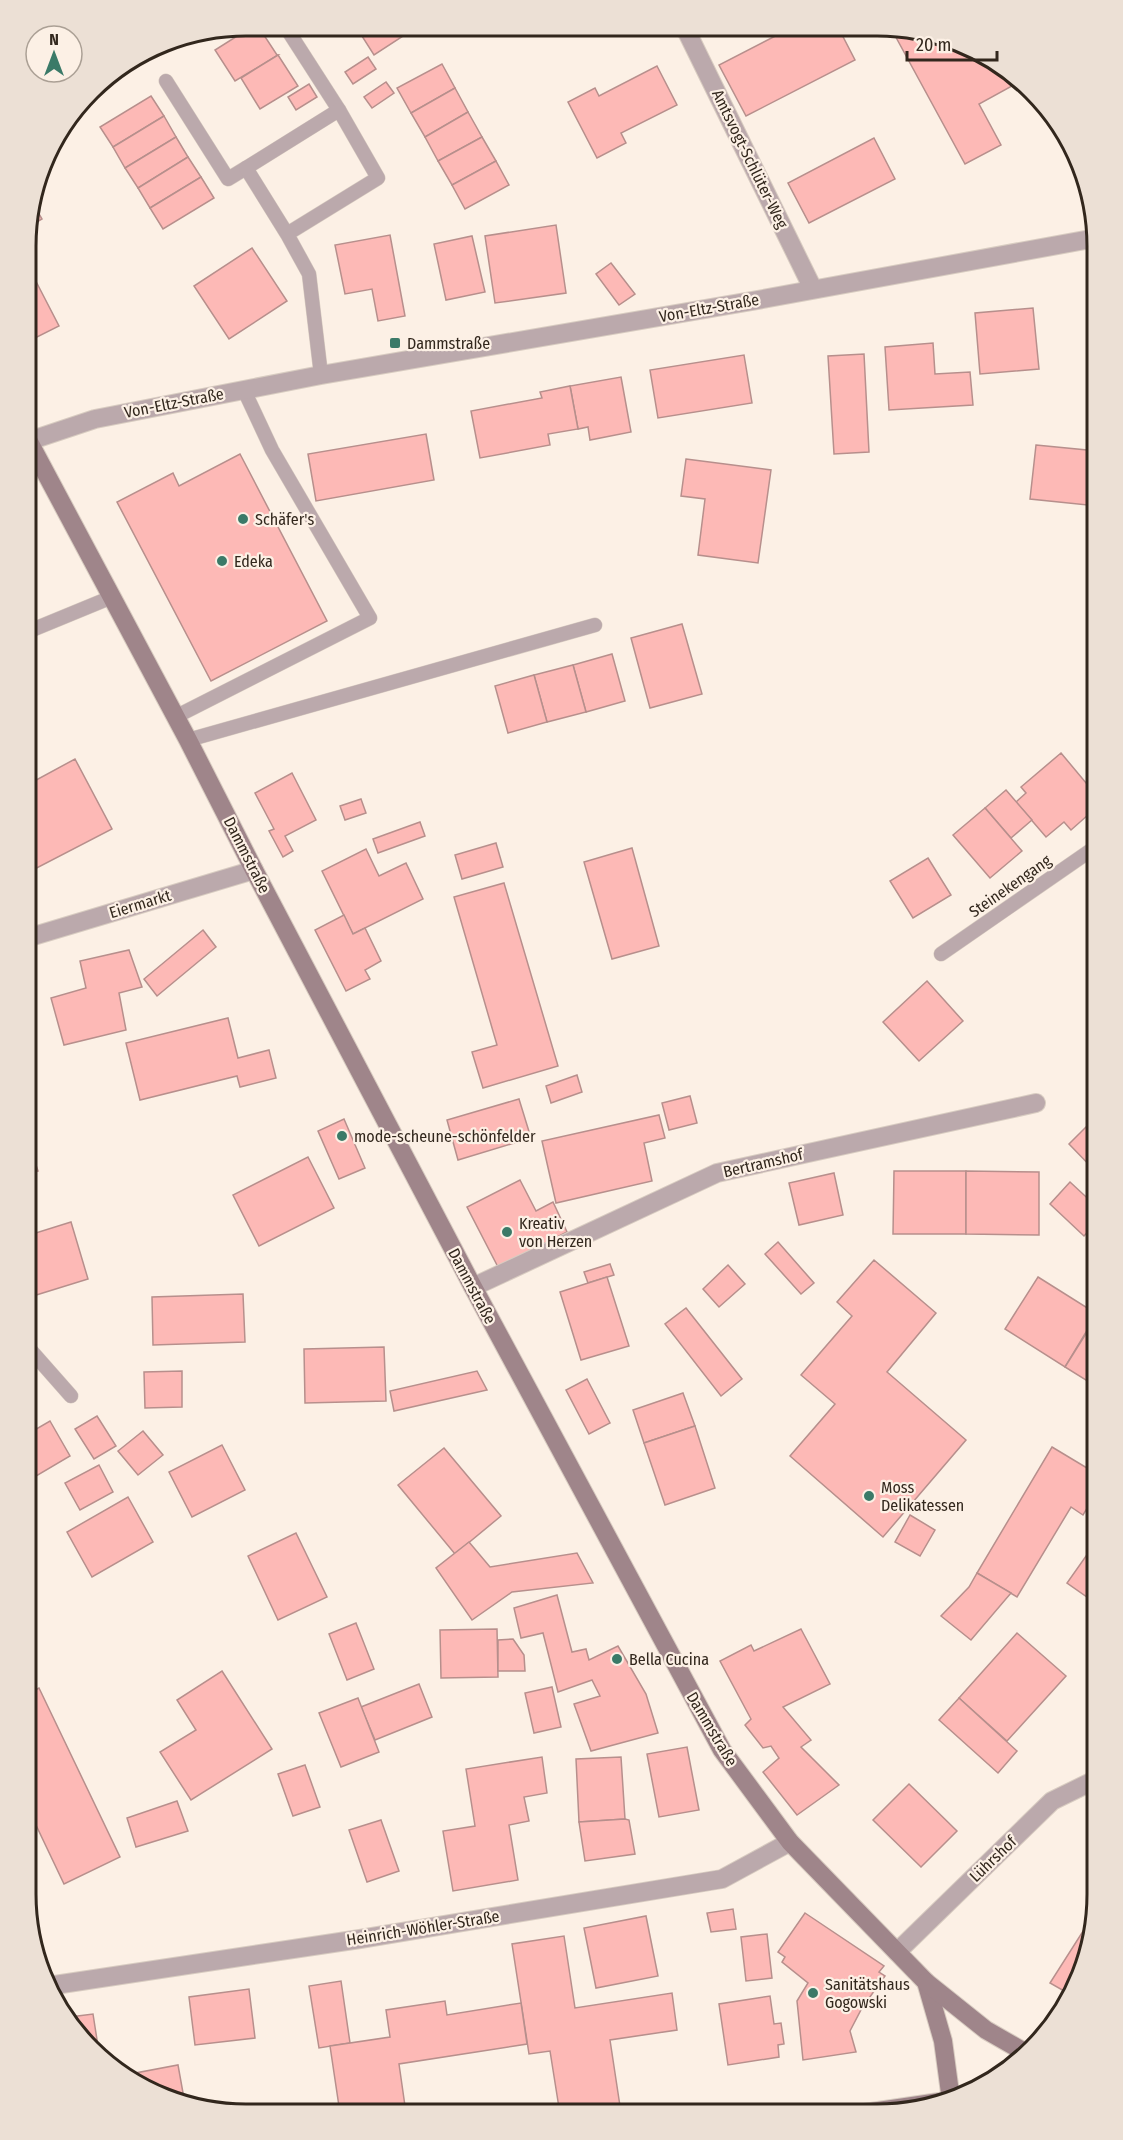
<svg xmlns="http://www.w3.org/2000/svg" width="1123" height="2140" viewBox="0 0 1123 2140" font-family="'Fira Sans Condensed',sans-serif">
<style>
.building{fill:#fdb9b6;stroke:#b78f8c;stroke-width:1.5}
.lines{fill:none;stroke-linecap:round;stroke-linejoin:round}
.service-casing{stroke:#d8ccc1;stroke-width:15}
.minor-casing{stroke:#d8ccc1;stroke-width:20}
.secondary-casing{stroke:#d8ccc1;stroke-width:20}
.service{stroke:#bba9ac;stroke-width:14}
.minor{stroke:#bba9ac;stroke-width:18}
.secondary{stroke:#9f858a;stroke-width:18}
.poi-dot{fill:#3b7a68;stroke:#fcf0e5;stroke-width:2}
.labels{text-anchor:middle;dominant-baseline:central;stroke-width:4.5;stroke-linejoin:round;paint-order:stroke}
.street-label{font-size:16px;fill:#32271d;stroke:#fcf0e5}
.poi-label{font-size:16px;fill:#32271d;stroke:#fcf0e5;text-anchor:start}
.rim{fill:none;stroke:#32271d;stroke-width:3}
</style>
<rect width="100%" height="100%" fill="#fcf0e5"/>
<g class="building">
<polygon points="253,26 258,26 277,55 278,55 235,81 215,50"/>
<polygon points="370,26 417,27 374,55 360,33"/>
<polygon points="789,29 839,29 855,60 746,116 719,65"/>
<polygon points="892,30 920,30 974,48 1019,78 1021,81 979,104 1001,145 965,164"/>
<polygon points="278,55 298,86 260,109 241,78"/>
<polygon points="368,57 376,69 353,84 345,72"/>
<polygon points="442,64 455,88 411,113 397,88"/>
<polygon points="657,66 677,105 621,133 626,143 597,158 568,102 595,88 599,96"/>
<polygon points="386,82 394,93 372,108 364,97"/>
<polygon points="309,84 317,97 296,110 288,97"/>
<polygon points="455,88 468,112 425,137 411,113"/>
<polygon points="151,96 164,116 113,147 100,127"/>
<polygon points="468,112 482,137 438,161 425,137"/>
<polygon points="164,116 176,137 125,168 113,147"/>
<polygon points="176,137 188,157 138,188 125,168"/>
<polygon points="482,137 496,161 452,185 438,161"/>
<polygon points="874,138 895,179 809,223 788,183"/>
<polygon points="188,157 201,177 150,208 138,188"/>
<polygon points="496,161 509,185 465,209 452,185"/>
<polygon points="201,177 214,198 163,229 150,208"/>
<polygon points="32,202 42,219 27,228 27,218"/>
<polygon points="556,225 566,293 495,303 485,236"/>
<polygon points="390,235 405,316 378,321 372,289 345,294 335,245"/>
<polygon points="472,236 485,292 446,300 434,244"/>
<polygon points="252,248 287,301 229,339 194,286"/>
<polygon points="611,263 635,294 619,305 596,274"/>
<polygon points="27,264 59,326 27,342"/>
<polygon points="1033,308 1039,369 980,374 975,313"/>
<polygon points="933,343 935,374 970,372 973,405 889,410 885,347"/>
<polygon points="864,354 869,452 834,454 828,356"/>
<polygon points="744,355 752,403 658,418 650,370"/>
<polygon points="621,377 631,432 590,440 588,427 578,429 570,386"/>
<polygon points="570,386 578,429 548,434 550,445 480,458 471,411 542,398 540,392"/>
<polygon points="426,434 434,480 316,501 308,454"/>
<polygon points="1036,445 1097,451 1097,506 1030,499"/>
<polygon points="240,454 327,621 211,681 117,502 173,473 179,486"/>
<polygon points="686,459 771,470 758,563 698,555 705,499 681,496"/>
<polygon points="682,624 702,694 650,708 631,638"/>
<polygon points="612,654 625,701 586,712 573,665"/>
<polygon points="573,665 586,712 547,722 534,675"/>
<polygon points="534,675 547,722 508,733 495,686"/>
<polygon points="27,717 35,732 27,737"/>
<polygon points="1061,753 1097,796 1097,807 1071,830 1064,822 1046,837 1016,802 1026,793 1021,787"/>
<polygon points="75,759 112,829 27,873 27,785"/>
<polygon points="292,773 316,820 285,836 293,851 283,857 269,831 274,829 255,793"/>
<polygon points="1006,790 1032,820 1011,838 985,808"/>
<polygon points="361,799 366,813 345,820 340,806"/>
<polygon points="985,808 1022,851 990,878 953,835"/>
<polygon points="420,822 425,836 378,853 373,839"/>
<polygon points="496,843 503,867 462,879 455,855"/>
<polygon points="632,848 659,946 612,959 584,862"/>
<polygon points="366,849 379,876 406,863 423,899 353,934 322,871"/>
<polygon points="928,858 951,895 913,918 890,881"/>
<polygon points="504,883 558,1066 483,1088 472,1052 497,1045 454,897"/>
<polygon points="344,915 353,934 365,928 381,961 365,970 370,979 346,991 315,930"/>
<polygon points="203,930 216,947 157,996 144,979"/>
<polygon points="129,950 142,987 119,993 126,1030 64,1045 51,998 86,988 80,961"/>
<polygon points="927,981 963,1021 919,1061 883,1022"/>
<polygon points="228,1018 238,1058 269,1050 276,1078 240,1087 237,1076 140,1100 126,1043"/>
<polygon points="577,1075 582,1092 551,1103 546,1086"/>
<polygon points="690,1096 697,1123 669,1130 662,1103"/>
<polygon points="519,1099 531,1138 458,1160 447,1120"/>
<polygon points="659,1115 665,1138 644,1143 652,1181 556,1203 542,1141"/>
<polygon points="344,1119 365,1168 339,1179 318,1131"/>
<polygon points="1089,1124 1097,1132 1097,1173 1069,1144"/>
<polygon points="26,1135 38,1171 26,1175"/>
<polygon points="308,1157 334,1208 259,1246 233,1195"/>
<polygon points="894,1171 966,1171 966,1234 893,1234"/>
<polygon points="966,1171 1039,1172 1039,1235 966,1234"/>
<polygon points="834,1173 843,1215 799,1225 789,1183"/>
<polygon points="520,1180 536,1211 553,1202 567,1232 498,1267 467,1207"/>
<polygon points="1070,1182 1097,1207 1097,1222 1084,1236 1050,1204"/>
<polygon points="71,1222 88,1279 33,1296 26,1274 26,1236"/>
<polygon points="778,1242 814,1283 801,1294 765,1254"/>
<polygon points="874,1260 936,1313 887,1372 966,1440 883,1537 790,1456 835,1404 801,1375 852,1316 837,1302"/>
<polygon points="610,1264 614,1275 588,1283 584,1272"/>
<polygon points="728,1265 745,1284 719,1307 703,1289"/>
<polygon points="607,1277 629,1346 581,1360 560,1292"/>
<polygon points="1038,1277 1097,1314 1065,1367 1005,1329"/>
<polygon points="243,1294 245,1342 153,1345 152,1297"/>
<polygon points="686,1308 742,1379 721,1396 665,1324"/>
<polygon points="1097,1316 1097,1387 1065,1367"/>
<polygon points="384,1347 386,1401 305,1403 304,1349"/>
<polygon points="182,1371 182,1407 145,1408 144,1372"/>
<polygon points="477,1371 487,1390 394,1411 390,1391"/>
<polygon points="587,1379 610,1423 589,1434 566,1390"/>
<polygon points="683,1393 695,1426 644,1443 633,1410"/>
<polygon points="97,1416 116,1446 94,1459 75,1429"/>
<polygon points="50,1421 70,1456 26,1482 26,1435"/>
<polygon points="695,1426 715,1488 665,1505 644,1443"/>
<polygon points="143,1431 163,1455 138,1475 118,1451"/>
<polygon points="222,1445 245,1490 192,1517 169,1472"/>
<polygon points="1052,1447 1097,1474 1097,1492 1083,1515 1071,1507 1017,1597 977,1573"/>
<polygon points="444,1448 501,1516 455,1554 398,1485"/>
<polygon points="99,1465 113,1492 80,1510 65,1483"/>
<polygon points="128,1497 153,1542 92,1577 67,1532"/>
<polygon points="910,1515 935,1530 920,1556 895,1542"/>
<polygon points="296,1533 327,1597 278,1620 248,1556"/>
<polygon points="469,1542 490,1567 577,1553 593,1583 512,1592 472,1620 436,1568"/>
<polygon points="1096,1542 1097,1543 1097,1604 1067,1583"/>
<polygon points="977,1573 1011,1593 971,1640 941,1616 969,1587"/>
<polygon points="26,1579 35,1595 26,1600"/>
<polygon points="557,1595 572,1652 586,1649 589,1660 618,1646 646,1694 658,1733 591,1751 574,1704 600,1696 592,1680 558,1692 543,1633 521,1638 514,1608"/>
<polygon points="356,1623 374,1669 347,1680 329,1634"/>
<polygon points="497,1629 498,1677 441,1678 440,1630"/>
<polygon points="801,1629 830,1684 783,1707 811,1740 801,1747 839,1785 797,1815 763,1772 779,1758 771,1746 763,1748 745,1725 751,1719 720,1661 751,1645 754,1651"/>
<polygon points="1017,1633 1066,1676 1007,1741 959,1698"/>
<polygon points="513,1639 524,1655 525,1671 498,1671 498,1640"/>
<polygon points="222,1671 272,1749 191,1800 160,1752 196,1730 177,1700"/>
<polygon points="419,1684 432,1717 375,1740 361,1707"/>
<polygon points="552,1687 561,1727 534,1733 525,1693"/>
<polygon points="39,1688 120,1857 64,1884 26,1804 26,1695"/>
<polygon points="358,1698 379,1752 341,1767 319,1713"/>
<polygon points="959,1698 1017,1751 998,1773 939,1720"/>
<polygon points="687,1747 699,1810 659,1817 647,1754"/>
<polygon points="542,1757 547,1793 524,1797 529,1821 509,1825 518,1880 453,1891 443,1831 475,1826 466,1769"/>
<polygon points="621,1757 625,1819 579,1822 576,1759"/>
<polygon points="305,1765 320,1807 293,1816 278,1774"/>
<polygon points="909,1784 957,1831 921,1867 873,1820"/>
<polygon points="177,1801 188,1831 136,1847 127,1818"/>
<polygon points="625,1819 629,1820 635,1854 585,1861 579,1822"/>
<polygon points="381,1820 399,1871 367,1882 349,1830"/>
<polygon points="733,1909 736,1929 711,1932 707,1913"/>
<polygon points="805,1913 884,1966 879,1972 885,1976 862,2008 850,2031 856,2052 803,2060 797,2001 808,1983 782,1962 785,1957 778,1952"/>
<polygon points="646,1916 658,1976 596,1988 584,1928"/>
<polygon points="1092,1917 1095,1919 1081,1978 1071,1995 1050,1983"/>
<polygon points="767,1934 772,1978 746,1981 741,1937"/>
<polygon points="564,1936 575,2008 672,1993 677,2030 610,2040 620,2106 560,2114 550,2051 529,2054 512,1944"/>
<polygon points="341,1981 350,2043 319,2048 309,1986"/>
<polygon points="249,1989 255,2038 195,2045 189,1997"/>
<polygon points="770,1996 774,2024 781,2023 784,2044 778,2045 779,2057 728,2065 719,2004"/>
<polygon points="445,2001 447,2015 521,2003 527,2044 399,2064 406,2113 340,2113 330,2046 390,2037 386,2010"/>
<polygon points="93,2014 100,2059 72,2027 70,2017"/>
<polygon points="178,2065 185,2104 161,2098 125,2075"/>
</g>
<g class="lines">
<defs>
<g id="service">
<polyline points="285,26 339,110"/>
<polyline points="166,81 228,179 246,168"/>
<polyline points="287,234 246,168 339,110 378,178 287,234 309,274 321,375"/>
<polyline points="27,632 112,597"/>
<polyline points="175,717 370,618 272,450 244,390"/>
<polyline points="188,740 595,625"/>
<polyline points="941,954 1097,846"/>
<polyline points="26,1345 71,1396"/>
</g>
<g id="minor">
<polyline points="685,28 813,289"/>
<polyline points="29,441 95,419 321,375 763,299 1096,238"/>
<polyline points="27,938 254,870"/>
<polyline points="473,1287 717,1173 1036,1103"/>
<polyline points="897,1952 1052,1801 1097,1779"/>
<polyline points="48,1986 360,1939 722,1879 790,1842"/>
</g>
<g id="secondary">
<polyline points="27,438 188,740 254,870 473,1287 722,1750 790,1842 926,1982 943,2041 951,2100"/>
<polyline points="926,1982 986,2030 1026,2053"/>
<polyline points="858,2114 953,2100"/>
</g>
</defs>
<use href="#service" class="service-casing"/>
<use href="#minor" class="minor-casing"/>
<use href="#secondary" class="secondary-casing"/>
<use href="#service" class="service"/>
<use href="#minor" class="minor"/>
<use href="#secondary" class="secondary"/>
</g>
<g class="poi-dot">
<rect x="389" y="337" width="12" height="12" rx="3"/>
<circle cx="243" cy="519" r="6"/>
<circle cx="222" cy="561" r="6"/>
<circle cx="342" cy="1136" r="6"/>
<circle cx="507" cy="1232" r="6"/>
<circle cx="869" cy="1496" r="6"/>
<circle cx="617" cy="1659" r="6"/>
<circle cx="813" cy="1993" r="6"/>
</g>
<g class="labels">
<g class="street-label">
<text transform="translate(750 159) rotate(64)">Amtsvogt-Schlüter-Weg</text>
<text transform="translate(709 308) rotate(-10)">Von-Eltz-Straße</text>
<text transform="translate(174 403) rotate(-11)">Von-Eltz-Straße</text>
<text transform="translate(247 855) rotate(63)">Dammstraße</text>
<text transform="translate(1010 886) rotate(-35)">Steinekengang</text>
<text transform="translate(140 904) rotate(-17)">Eiermarkt</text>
<text transform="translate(763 1163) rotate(-13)">Bertramshof</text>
<text transform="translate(472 1286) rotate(62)">Dammstraße</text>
<text transform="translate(712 1729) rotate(59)">Dammstraße</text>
<text transform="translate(993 1859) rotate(-44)">Lührshof</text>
<text transform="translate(423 1928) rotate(-9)">Heinrich-Wöhler-Straße</text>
</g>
<g class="poi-label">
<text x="407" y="343">Dammstraße</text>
<text x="255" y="519">Schäfer's</text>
<text x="234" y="561">Edeka</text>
<text x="354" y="1136">mode-scheune-schönfelder</text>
<text x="519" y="1223">Kreativ<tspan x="519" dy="18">von Herzen</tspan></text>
<text x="881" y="1487">Moss<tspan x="881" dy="18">Delikatessen</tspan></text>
<text x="629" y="1659">Bella Cucina</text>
<text x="825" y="1984">Sanitätshaus<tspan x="825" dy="18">Gogowski</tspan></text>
</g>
</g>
<path d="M0 0H1123V2140H0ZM246 36H877A210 210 0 0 1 1087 246V1894A210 210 0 0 1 877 2104H246A210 210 0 0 1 36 1894V246A210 210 0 0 1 246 36Z" fill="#ece0d5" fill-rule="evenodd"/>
<path class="rim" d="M246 36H877A210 210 0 0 1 1087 246V1894A210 210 0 0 1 877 2104H246A210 210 0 0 1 36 1894V246A210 210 0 0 1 246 36Z"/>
<g transform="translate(54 54)"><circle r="28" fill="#fcf0e5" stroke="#aba095" stroke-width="1.5"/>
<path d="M0-4.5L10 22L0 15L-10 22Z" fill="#3b7a68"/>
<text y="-9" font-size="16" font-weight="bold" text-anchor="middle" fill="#32271d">N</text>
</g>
<path d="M907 51v9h90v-9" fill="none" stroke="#32271d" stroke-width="3"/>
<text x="916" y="51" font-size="18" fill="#32271d" stroke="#fcf0e5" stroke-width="4.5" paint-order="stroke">20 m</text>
</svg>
